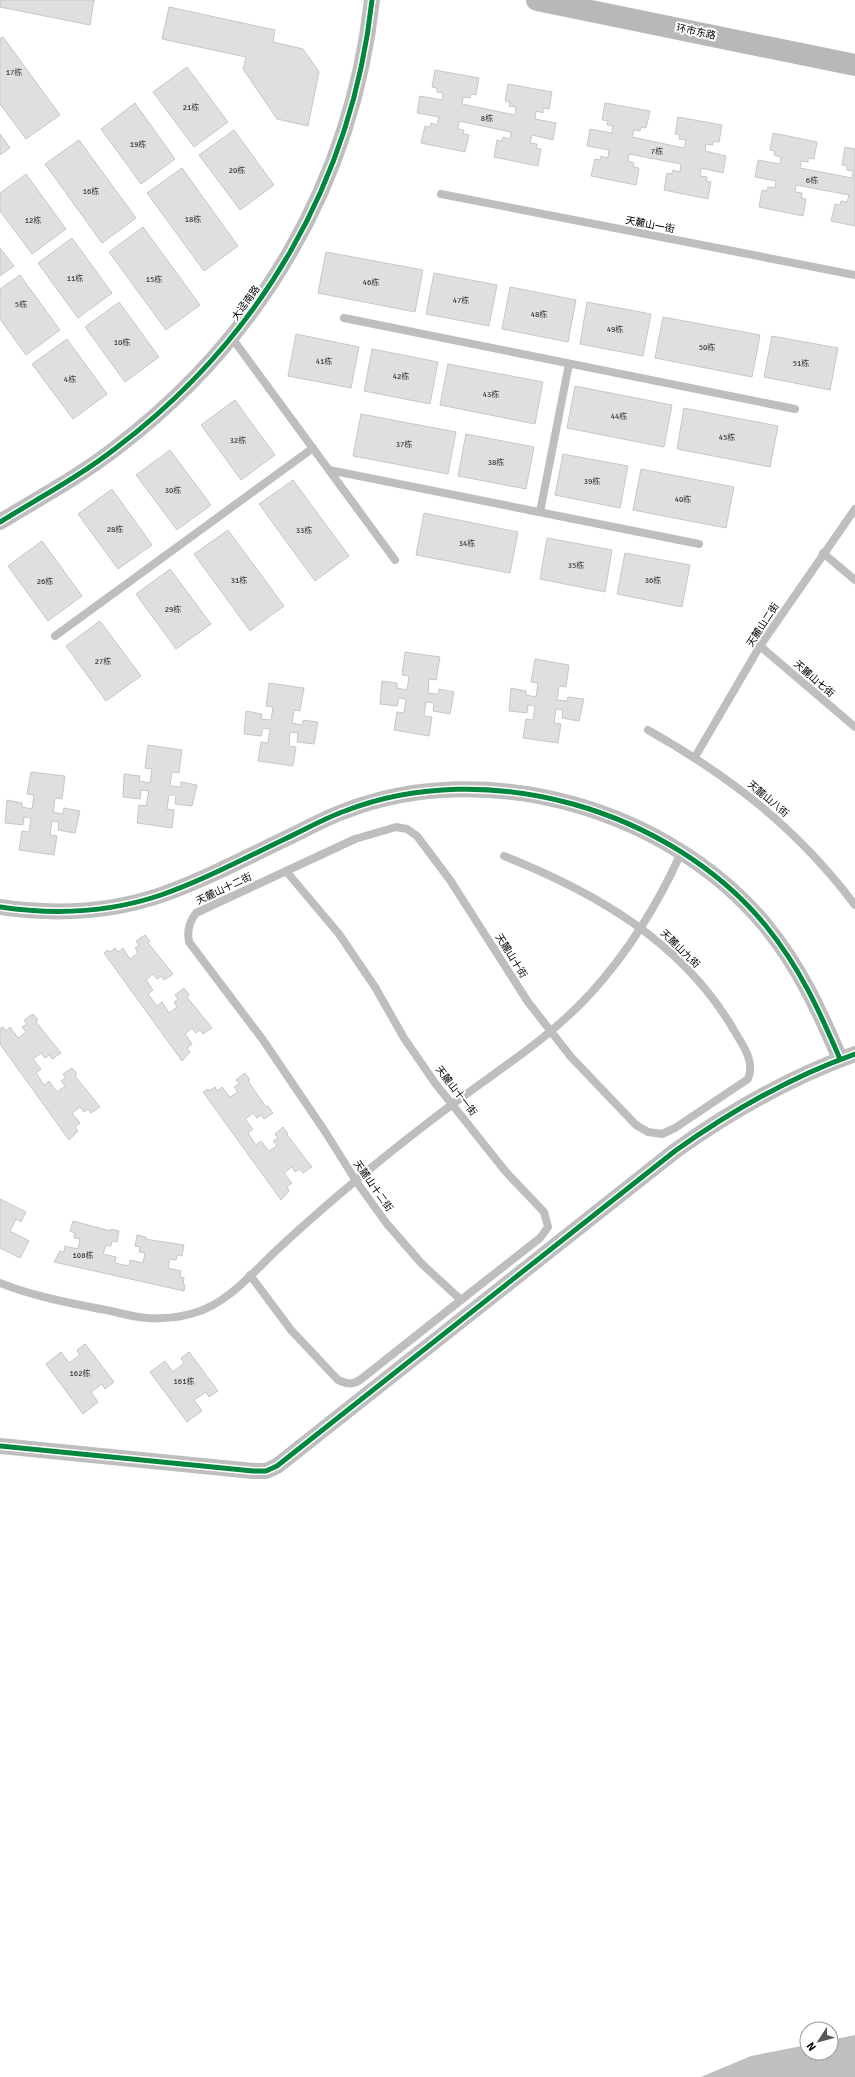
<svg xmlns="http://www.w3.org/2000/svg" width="855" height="2077" viewBox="0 0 855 2077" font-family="Signika,'Noto Sans SC',sans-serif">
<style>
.water{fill:#bfbfbf}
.building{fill:#dfdfdf;stroke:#c7c7c7}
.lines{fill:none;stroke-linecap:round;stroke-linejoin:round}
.lane{stroke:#bebebe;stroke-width:8}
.street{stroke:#bebebe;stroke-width:16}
.secondary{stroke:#b8b8b8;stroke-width:22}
.cycleway-casing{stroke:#fff;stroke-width:8}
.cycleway{stroke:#00873e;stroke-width:5}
.labels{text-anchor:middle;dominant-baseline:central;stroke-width:4;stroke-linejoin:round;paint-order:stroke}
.number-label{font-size:8px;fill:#383838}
.street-label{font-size:10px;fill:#000;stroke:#fff}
</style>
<rect width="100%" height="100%" fill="#fff"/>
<polygon class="water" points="855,2035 855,2077 701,2077 751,2056 807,2045 807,2053 831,2053 831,2040"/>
<g class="building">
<polygon points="0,0 94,0 90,25 0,7"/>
<polygon points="169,7 275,30 273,42 303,49 319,72 308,126 277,119 243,69 246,57 162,39"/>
<polygon points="3,37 60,115 26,139 0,104 0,39"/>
<polygon points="187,67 228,122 194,147 153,92"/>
<polygon points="435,70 479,78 476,95 471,94 470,98 463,97 462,104 515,115 516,107 509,106 510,102 505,101 508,84 552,92 549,109 543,108 543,113 536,111 535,119 556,123 553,140 532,135 530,143 537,144 536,148 541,149 538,166 494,157 497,140 502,141 503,137 510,139 511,132 459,121 458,129 464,130 463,134 469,135 465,152 421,143 425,126 430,127 431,123 437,125 439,117 417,113 420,96 442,100 443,93 437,92 437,88 432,87"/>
<polygon points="135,103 175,159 141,184 101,129"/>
<polygon points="605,103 650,111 646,128 641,127 640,131 634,130 632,137 684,148 686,140 679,139 680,135 675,134 678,117 722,125 719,142 713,141 713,145 706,144 705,151 726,156 723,173 701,168 700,176 707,177 706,181 711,182 708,199 664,190 667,173 672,174 673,170 680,172 681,164 629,154 628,161 634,163 633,167 639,168 636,185 591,176 595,159 600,160 601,156 608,158 609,150 587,146 590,129 612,133 613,126 607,125 608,121 602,120"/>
<polygon points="234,130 274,185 240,210 199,155"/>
<polygon points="773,133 817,142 814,159 808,158 808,162 801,161 800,168 852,178 853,171 847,170 847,166 842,165 845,147 855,149 855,226 831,221 835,204 840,205 841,201 847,202 849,195 796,185 795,192 802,193 801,198 806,199 803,216 759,207 762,190 767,191 768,187 775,188 776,181 755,177 758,160 780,164 781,157 774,155 775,151 770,150"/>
<polygon points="0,134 10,148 0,155"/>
<polygon points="79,140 136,218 102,243 45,164"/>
<polygon points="182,168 238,246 204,271 147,193"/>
<polygon points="26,174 66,229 32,254 0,211 0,193"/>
<polygon points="143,227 200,305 166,330 109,252"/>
<polygon points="72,238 112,293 78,318 38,263"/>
<polygon points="0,248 14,266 0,276"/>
<polygon points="326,252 423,270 415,312 318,293"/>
<polygon points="434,273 497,285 489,326 426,314"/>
<polygon points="20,275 60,330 26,355 0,319 0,289"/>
<polygon points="510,287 576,300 568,342 502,329"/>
<polygon points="119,302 159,357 125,382 85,327"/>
<polygon points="587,302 651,314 643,356 580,344"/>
<polygon points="663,317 760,335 752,377 655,358"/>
<polygon points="296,334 359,347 351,388 288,376"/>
<polygon points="772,336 838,348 830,390 764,377"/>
<polygon points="67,339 107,394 73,419 32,364"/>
<polygon points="372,349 438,362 430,404 364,391"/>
<polygon points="448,364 543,382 535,424 440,405"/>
<polygon points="575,386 672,405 664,447 567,428"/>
<polygon points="235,400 275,455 241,480 201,425"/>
<polygon points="684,408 778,426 770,467 677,449"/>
<polygon points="361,414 456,432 448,474 353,456"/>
<polygon points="466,434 534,447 526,489 458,476"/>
<polygon points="170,450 211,505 177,530 136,475"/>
<polygon points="563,454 628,466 620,508 555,495"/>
<polygon points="641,469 734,487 726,528 633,510"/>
<polygon points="293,480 349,556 315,581 259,504"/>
<polygon points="112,489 152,545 118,569 78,514"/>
<polygon points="424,513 518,532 510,573 416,555"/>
<polygon points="228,530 284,606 250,631 194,554"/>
<polygon points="547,538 612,550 605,592 540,579"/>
<polygon points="42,541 82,596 48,621 8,566"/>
<polygon points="625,553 690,565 682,607 617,594"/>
<polygon points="170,569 211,624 176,649 136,594"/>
<polygon points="100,621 141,676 106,701 66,646"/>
<polygon points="405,652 440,657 436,680 429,679 428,693 438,694 439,689 454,692 450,714 433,711 434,703 426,702 424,716 432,717 429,736 394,730 397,712 404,713 406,699 399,698 397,706 380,704 382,681 397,683 397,688 407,690 409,676 402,675"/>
<polygon points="535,659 569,665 566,687 559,686 557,700 567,701 568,697 584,699 579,721 562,718 563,710 556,709 554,723 561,724 558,743 523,738 526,719 533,720 535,706 528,705 527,713 509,711 511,688 526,691 526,695 536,697 538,683 531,682"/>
<polygon points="269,683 304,688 300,711 294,710 292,723 302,725 303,720 318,722 314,744 297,742 298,733 290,732 289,746 296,747 293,766 258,761 261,742 268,743 270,729 263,728 261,736 244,734 246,711 262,714 261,719 271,720 273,707 266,706"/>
<polygon points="148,745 182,750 179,773 172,772 170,786 181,787 181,782 197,785 192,806 175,804 176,795 169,795 167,809 174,810 172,828 137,823 139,805 146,806 149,791 141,790 140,799 123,797 124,774 140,776 139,781 150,783 152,769 145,768"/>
<polygon points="31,772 65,776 62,799 55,798 53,812 63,814 64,808 80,811 75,833 58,830 59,822 52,821 50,835 57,836 54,855 19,850 22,831 29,832 31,818 24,817 23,825 5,823 7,800 22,803 22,807 32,809 34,795 27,794"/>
<polygon points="145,935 150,941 148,943 173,974 164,980 161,976 157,979 153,974 146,980 153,990 148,994 157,1006 162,1002 169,1013 177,1007 174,1002 178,999 175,995 184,988 189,995 187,997 212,1028 203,1034 200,1030 196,1033 192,1028 185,1034 192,1044 187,1048 190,1052 182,1061 104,953 108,950 110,952 115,948 118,952 123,948 130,959 138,953 135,948 139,945 136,941"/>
<polygon points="33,1014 38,1020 36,1022 61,1053 52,1059 49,1055 45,1058 41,1053 33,1059 41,1069 36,1073 44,1085 49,1081 57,1092 65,1086 61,1081 66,1078 63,1074 72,1068 77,1074 75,1076 100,1107 91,1113 88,1109 84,1112 80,1107 72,1113 80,1123 75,1127 78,1131 69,1140 0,1044 0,1029 3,1027 6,1031 10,1027 18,1038 26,1032 22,1027 27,1024 24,1020"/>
<polygon points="245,1073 250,1080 248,1081 266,1107 268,1106 273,1113 264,1119 261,1115 257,1118 253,1113 245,1119 253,1129 248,1133 256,1145 261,1141 269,1151 277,1146 273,1141 278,1138 275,1134 283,1127 288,1134 287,1135 312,1167 303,1173 300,1169 295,1172 292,1167 284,1173 292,1183 287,1187 289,1191 281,1200 203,1092 208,1089 209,1091 215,1087 217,1091 222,1087 230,1097 238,1092 234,1087 239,1084 236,1080"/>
<polygon points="0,1199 26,1212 21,1222 16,1219 10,1231 29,1241 20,1258 0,1248"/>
<polygon points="73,1221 111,1231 111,1229 119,1231 117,1242 112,1241 111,1246 106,1245 103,1254 116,1257 115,1263 129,1266 130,1260 143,1263 145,1253 139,1252 140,1247 135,1246 137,1235 146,1237 145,1239 184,1245 182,1256 177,1255 176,1260 170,1259 168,1268 181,1271 180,1277 184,1278 183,1285 185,1285 184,1291 54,1262 60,1251 64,1252 65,1246 78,1249 80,1239 74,1238 75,1233 70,1231"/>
<polygon points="85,1344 114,1382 105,1389 102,1384 91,1392 98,1402 83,1414 46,1364 61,1352 69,1363 80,1355 77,1350"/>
<polygon points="189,1352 218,1391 209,1397 206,1392 194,1400 202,1411 187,1422 150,1372 165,1361 173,1372 184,1363 181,1358"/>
</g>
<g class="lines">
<g class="lane">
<polyline points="441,194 855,275"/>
<polyline points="344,318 795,409"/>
<polyline points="232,338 395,560"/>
<polyline points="329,470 699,544"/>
<polyline points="540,512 569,364"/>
<polyline points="823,553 855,580"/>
<polyline points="55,636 313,448"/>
<polyline points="760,646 855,727"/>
<path d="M648,730C731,777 797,828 855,905"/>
<polyline points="695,757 760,646 855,509"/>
<polyline points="286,871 339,934 375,987 404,1038 435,1083 506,1172 544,1212 548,1227 540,1238 461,1300"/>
<path d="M250,1275L291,1330L338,1380C347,1384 352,1385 360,1380L461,1300L422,1264L387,1224L356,1181L326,1133L263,1040L189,942C187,930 189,923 196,913L355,839L396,827L407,829L417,836L450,880L528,1002L571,1057L636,1125L648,1132L662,1134L675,1128L748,1079C755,1062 744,1047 735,1032C684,943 597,893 504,856"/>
<path d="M0,1283C35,1297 74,1304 111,1311C127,1315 147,1320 163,1318C173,1318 184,1316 194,1313C228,1304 255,1270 280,1247C335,1196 394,1148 454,1103C501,1068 551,1037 591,993C629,951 658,904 681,853"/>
</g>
<g class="street">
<path d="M0,522C39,498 80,476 116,448C261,338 352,181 372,0"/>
<path d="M0,907C54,915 108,913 161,895C204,880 245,858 287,838C306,829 325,818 345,811C487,756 670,809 766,926C800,968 819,1010 840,1059"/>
<path d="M0,1446L253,1471H266L277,1466L675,1151C731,1111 790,1077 855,1054"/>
</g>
<polyline class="secondary" points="537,0 855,65"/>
<defs>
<g id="cycleway">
<path d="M0,522C39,498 80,476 116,448C261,338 352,181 372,0"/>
<path d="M0,907C54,915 108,913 161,895C204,880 245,858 287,838C306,829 325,818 345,811C487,756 670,809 766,926C800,968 819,1010 840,1059"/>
<path d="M0,1446L253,1471H266L277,1466L675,1151C731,1111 790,1077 855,1054"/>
</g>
</defs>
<use href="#cycleway" class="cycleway-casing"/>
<use href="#cycleway" class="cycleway"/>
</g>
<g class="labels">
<g class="number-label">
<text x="14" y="72">17栋</text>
<text x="191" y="107">21栋</text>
<text x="487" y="118">8栋</text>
<text x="138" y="144">19栋</text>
<text x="657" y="151">7栋</text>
<text x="237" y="170">20栋</text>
<text x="812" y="180">6栋</text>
<text x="91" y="191">16栋</text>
<text x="193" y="219">18栋</text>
<text x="33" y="220">12栋</text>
<text x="75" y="278">11栋</text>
<text x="154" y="279">15栋</text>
<text x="371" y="282">46栋</text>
<text x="461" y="300">47栋</text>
<text x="21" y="304">5栋</text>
<text x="539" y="314">48栋</text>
<text x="615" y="329">49栋</text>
<text x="122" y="342">10栋</text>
<text x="707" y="347">50栋</text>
<text x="324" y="361">41栋</text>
<text x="801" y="363">51栋</text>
<text x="401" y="376">42栋</text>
<text x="70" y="379">4栋</text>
<text x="491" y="394">43栋</text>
<text x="619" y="416">44栋</text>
<text x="727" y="437">45栋</text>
<text x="238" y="440">32栋</text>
<text x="404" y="444">37栋</text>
<text x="496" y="462">38栋</text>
<text x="592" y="481">39栋</text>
<text x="173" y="490">30栋</text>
<text x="683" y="499">40栋</text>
<text x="115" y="529">28栋</text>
<text x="304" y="530">33栋</text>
<text x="467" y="543">34栋</text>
<text x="576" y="565">35栋</text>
<text x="239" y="580">31栋</text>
<text x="653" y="580">36栋</text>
<text x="45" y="581">26栋</text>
<text x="173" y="609">29栋</text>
<text x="103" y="661">27栋</text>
<text x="83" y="1255">108栋</text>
<text x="80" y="1373">162栋</text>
<text x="184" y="1381">161栋</text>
</g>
<g class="street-label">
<text transform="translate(696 32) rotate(12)">环市东路</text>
<text transform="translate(650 225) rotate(11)">天麓山一街</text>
<text transform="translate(246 303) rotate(-54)">大迳南路</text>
<text transform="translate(763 625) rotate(-57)">天麓山二街</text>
<text transform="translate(814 679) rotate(41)">天麓山七街</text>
<text transform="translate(768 799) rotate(40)">天麓山八街</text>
<text transform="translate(224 889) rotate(-25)">天麓山十二街</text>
<text transform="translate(680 949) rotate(44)">天麓山九街</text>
<text transform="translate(511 956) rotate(58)">天麓山十街</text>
<text transform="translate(456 1091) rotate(52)">天麓山十一街</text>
<text transform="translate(373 1186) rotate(55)">天麓山十二街</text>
</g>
</g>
<g transform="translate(819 2041) rotate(234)"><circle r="19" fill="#ffffff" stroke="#999999"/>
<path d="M0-3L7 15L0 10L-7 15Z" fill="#595959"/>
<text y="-6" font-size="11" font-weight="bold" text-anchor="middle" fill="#000000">N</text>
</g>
</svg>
